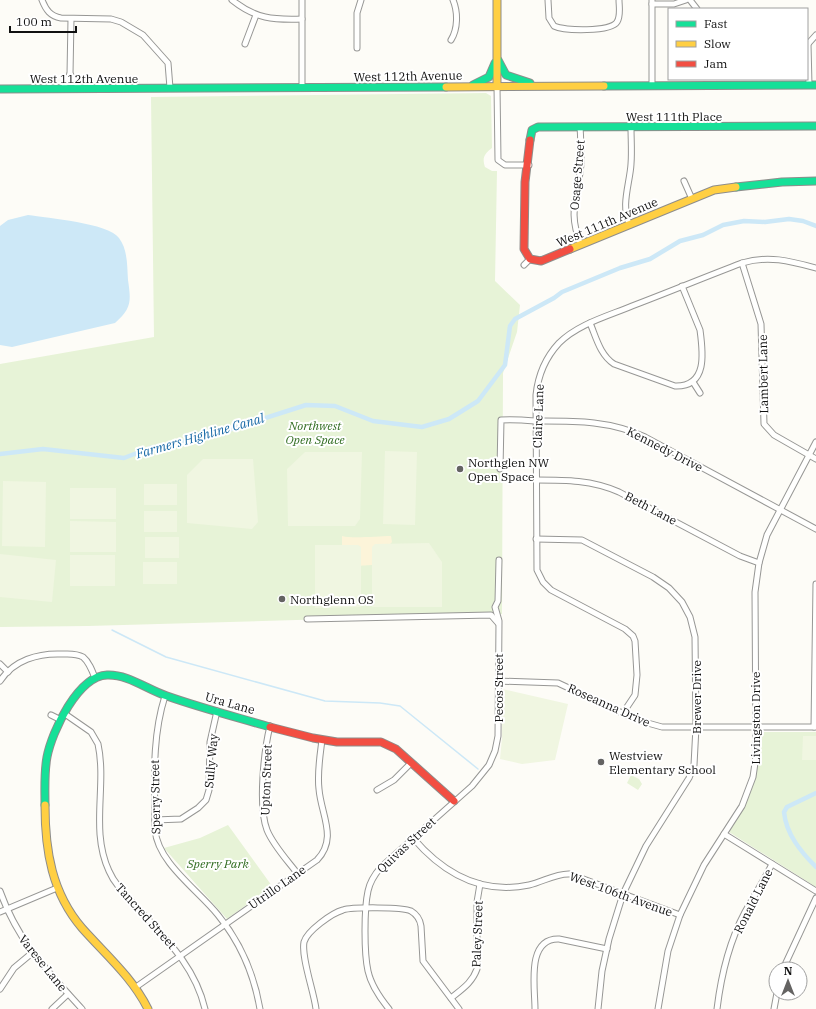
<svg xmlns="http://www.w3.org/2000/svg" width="816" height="1009" viewBox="0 0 816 1009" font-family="'IBM Plex Serif',serif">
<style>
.green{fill:#e7f3d7}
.sand{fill:#fcf4d9}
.pitch{fill:#f0f6e1}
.water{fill:#cde8f7}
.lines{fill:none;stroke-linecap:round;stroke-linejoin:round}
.stream{stroke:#cde8f7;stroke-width:1.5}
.canal{stroke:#cde8f7;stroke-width:4.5}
.street-casing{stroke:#979795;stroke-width:7}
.fast-casing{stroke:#8e8d8b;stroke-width:9}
.slow-casing{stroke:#8e8d8b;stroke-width:9}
.jam-casing{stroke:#8e8d8b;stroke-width:9}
.street{stroke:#fffffe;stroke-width:5}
.fast{stroke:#16e098;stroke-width:7}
.slow{stroke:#ffcf43;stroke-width:7}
.jam{stroke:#f24e42;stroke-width:7}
.poi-dot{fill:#646362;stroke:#fff;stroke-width:1.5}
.labels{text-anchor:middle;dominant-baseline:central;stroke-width:4;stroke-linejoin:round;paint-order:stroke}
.street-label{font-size:12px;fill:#111;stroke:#fff}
.park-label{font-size:12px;font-style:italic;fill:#2f6b1f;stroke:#fff}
.poi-label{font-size:12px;fill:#111;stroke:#fff;text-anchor:start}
.water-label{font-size:13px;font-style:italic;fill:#1768a6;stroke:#fff}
</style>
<rect width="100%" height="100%" fill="#fdfcf7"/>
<g class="green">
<path d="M486,93L491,96L492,148C484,154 482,158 485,167L492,171H497L495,281L520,305L517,332L503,373L502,614L88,626L0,627V364L154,337L151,97Z"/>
<path d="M759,732H816V887L729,832C754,793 759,778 759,732Z"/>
<polygon points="631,775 639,779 642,784 638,790 627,783"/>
<polygon points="228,825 272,886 227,919 164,848 200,838"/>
</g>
<path class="sand" d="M342,536C353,539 378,536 391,536L392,542L372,565L356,566L339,551L342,545Z"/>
<g class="pitch">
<polygon points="385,451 417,452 415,525 383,524"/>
<polygon points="305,452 362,452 360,519 355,526 288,526 287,469"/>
<polygon points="203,459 253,459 258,522 252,529 187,523 187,475"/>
<polygon points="3,481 46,482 45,547 2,546"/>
<rect x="144" y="484" width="33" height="21"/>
<rect x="70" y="488" width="46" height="31"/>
<rect x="144" y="511" width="33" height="21"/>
<polygon points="70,521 116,522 116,552 70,552"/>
<rect x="145" y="537" width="34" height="21"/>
<polygon points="429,543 442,562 442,607 372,607 372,547 375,544"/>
<polygon points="315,545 358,545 361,547 361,607 315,608"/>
<polygon points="0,554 56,560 52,602 0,597"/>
<rect x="70" y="555" width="45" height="31"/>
<rect x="143" y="562" width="34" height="22"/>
<polygon points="502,689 568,704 555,760 522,764 500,759 502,738"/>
<polygon points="803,736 816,736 816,760 802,760"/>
</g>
<path class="water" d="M28,215C48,218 108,223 119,238C128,250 127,266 128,280C131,301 132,308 115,323L12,347L0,345V226L8,220Z"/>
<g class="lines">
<polyline class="stream" points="112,630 166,657 325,701 380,703 400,706 478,769"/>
<g class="canal">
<polyline points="0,454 43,449 124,458 150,448 189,441 225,431 306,405 335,406 373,421 422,427 449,419 478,401 505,365 510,326 515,319 554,298 562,292 620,268 650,259 680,241 703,235 723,225 744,221 765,222 789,219 803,221 816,226"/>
<path d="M816,793L787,807L784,812C786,834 801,852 816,867"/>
</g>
<defs>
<g id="street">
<path d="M42,0C46,10 50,16 61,18L111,19L121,22L143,35L168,63L170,88"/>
<path d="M232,0C256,19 273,20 302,19"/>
<polyline points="302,0 302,88"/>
<path d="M548,0L549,18L554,26C564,31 611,32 617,22C621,16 619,6 619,0"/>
<polyline points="652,0 652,85"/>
<polyline points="690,0 697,9"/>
<polyline points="652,4 674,4 686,0"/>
<path d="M451,40C458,29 458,12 453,0"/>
<polyline points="245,44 256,15"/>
<polyline points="808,44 809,85"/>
<polyline points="807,45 816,35"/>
<polyline points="357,48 357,13 361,0"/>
<polyline points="70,74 80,89"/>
<polyline points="497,86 498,160 505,165 529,165"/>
<polyline points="63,89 70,74 71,19"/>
<path d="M580,127C581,139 581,152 581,164C578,198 567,211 581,245"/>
<polyline points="684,181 692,199"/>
<path d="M630,225C620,207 630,183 631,164C632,152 631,139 631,127"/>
<polyline points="742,263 761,324 764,424 774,435 816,459"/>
<polyline points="524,265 530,259"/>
<path d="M590,323C596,337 600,355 614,364L675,386C708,387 703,352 700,330L682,286"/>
<polyline points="693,382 700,393"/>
<path d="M500,469L501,420C512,419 524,420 535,421C574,421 609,420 645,437L816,529"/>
<path d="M536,480C566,480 592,480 619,492L740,556L759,563"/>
<polyline points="536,539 582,540 653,577 669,588 682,602 690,617 695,637 696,727 694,765 689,778 646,846 623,894 609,939 602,971 598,1009"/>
<polyline points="307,619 491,615 498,623"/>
<polyline points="0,664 8,672"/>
<path d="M0,681C14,660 38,653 62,654C69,654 76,653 83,657C89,662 92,670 95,678"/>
<polyline points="498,681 558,683 637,720 662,727 816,727"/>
<path d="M165,696C151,740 155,785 155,830C158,863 198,890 218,915C240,942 254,974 260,1009"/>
<path d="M623,713L635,695L637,675L635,641L633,636L625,629L551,590L543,582L537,570L536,395C538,376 546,357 559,343C578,324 608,316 632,306C669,292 705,277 742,263C768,255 790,261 816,268"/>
<path d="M65,714L91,732L98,744C107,786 90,830 109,871C115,885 126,895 137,907C165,938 195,966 205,1009"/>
<polyline points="51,715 61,720"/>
<path d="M270,726C264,750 258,807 267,830C273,845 287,860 297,873"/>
<polyline points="814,727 816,584"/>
<polyline points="377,790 394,780 411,763"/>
<polyline points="155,820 181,819 198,808 206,800 209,790 210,742 217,711"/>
<polyline points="724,834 816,891"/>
<path d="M413,838C443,873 481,895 529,885C543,882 556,873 570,874L680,915"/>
<path d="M0,891C18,942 47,970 82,1009"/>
<polyline points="0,912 57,888"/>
<polyline points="783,969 816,898"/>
<path d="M136,987L317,860C338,838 321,815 319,789C317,773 320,756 322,740"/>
<polyline points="0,989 14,968 32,953"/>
<path d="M451,998C462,989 472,983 477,969V902L480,884"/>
<polyline points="52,1009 68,994"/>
<path d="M316,1009C314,992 301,957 304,942C307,931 332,913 343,910C352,907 403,907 411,911C416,914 420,919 421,926L423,961L459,1009"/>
<path d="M389,1009C380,998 371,985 368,971C364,953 364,909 368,891C370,881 375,874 381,867L472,786L489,765L495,751L498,736L499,621L495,607L498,601L499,560"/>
<path d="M535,1009C535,987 526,938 559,939L607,949"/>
<polyline points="658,1009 668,951 680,915 704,865 742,806 753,777 756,756 755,592 759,563 767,535 816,442"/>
<path d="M717,1009C721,976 729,942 745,912C754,896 764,880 772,864"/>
<polyline points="774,1009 777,993"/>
</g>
<g id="fast">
<polyline points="498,60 506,75 530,83"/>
<polyline points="473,85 489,77 495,63"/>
<polyline points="604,86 816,85"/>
<polyline points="0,89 446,87"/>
<polyline points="530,140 532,130 538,127 816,126"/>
<polyline points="736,187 782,182 816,181"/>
<path d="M45,805C45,789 44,773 47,757C52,731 78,676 107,675C128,674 148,690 167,696C201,708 236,717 270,727"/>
</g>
<g id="slow">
<polyline points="497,0 497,86"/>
<polyline points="446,87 604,86"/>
<polyline points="570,249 714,190 736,187"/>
<path d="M45,805C45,851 52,893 82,928C106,955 132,977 148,1009"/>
</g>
<g id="jam">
<polyline points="530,140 525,182 524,249 530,259 541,261 570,249"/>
<polyline points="270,727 313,738 337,742 381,742 396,749 454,801"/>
</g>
</defs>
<use href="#street" class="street-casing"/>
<use href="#fast" class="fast-casing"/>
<use href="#slow" class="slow-casing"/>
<use href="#jam" class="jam-casing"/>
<use href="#street" class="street"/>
<use href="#fast" class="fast"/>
<use href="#slow" class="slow"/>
<use href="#jam" class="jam"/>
</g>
<g class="poi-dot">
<circle cx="460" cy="469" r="4"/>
<circle cx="282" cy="599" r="4"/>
<circle cx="601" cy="762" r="4"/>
</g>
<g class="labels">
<g class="street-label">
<text transform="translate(408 76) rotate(-1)">West 112th Avenue</text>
<text x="84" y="78">West 112th Avenue</text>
<text x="674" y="116">West 111th Place</text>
<text transform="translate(577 175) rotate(-85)">Osage Street</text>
<text transform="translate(607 222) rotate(-23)">West 111th Avenue</text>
<text transform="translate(763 374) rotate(-91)">Lambert Lane</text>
<text transform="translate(538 416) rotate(-88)">Claire Lane</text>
<text transform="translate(665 449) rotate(27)">Kennedy Drive</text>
<text transform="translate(651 508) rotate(28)">Beth Lane</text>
<text transform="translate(498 688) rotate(-90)">Pecos Street</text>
<text transform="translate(696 697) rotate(-90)">Brewer Drive</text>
<text transform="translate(230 703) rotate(16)">Ura Lane</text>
<text transform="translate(609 705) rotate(24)">Roseanna Drive</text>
<text transform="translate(755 718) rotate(-90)">Livingston Drive</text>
<text transform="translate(211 761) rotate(-85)">Sully Way</text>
<text transform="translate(266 780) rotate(-88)">Upton Street</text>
<text transform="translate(155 797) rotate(-91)">Sperry Street</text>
<text transform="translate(406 845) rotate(-43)">Quivas Street</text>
<text transform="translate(277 887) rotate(-35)">Utrillo Lane</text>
<text transform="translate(621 894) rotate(20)">West 106th Avenue</text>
<text transform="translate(753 901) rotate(-63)">Ronald Lane</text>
<text transform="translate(146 916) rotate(48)">Tancred Street</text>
<text transform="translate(477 934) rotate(-88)">Paley Street</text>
<text transform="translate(43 963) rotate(51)">Varese Lane</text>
</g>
<g class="park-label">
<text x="315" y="425">Northwest<tspan x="315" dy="14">Open Space</tspan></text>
<text x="218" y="863">Sperry Park</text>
</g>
<g class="poi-label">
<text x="468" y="462">Northglen NW<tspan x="468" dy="14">Open Space</tspan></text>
<text x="290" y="599">Northglenn OS</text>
<text x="609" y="755">Westview<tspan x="609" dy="14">Elementary School</tspan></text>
</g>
<g class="water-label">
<text transform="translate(200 436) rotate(-16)">Farmers Highline Canal</text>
</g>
</g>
<rect x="668" y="8" width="140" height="72" fill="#ffffff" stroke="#a0a0a0"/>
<rect x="676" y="21" width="20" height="6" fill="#16e098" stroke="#a0a0a0"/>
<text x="704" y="28" font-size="12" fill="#111111">Fast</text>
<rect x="676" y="41" width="20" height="6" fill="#ffcf43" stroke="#a0a0a0"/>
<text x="704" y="48" font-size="12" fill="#111111">Slow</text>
<rect x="676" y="61" width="20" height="6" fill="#f24e42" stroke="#a0a0a0"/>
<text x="704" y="68" font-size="12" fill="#111111">Jam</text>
<g transform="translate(788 981)"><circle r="19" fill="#ffffff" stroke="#a0a0a0"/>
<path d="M0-3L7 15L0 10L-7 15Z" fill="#646362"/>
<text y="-6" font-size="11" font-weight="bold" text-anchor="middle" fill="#111111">N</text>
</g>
<path d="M10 26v6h66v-6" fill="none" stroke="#111111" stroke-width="2"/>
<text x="16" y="26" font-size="12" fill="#111111" stroke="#ffffff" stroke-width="3" paint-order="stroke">100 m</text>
</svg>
